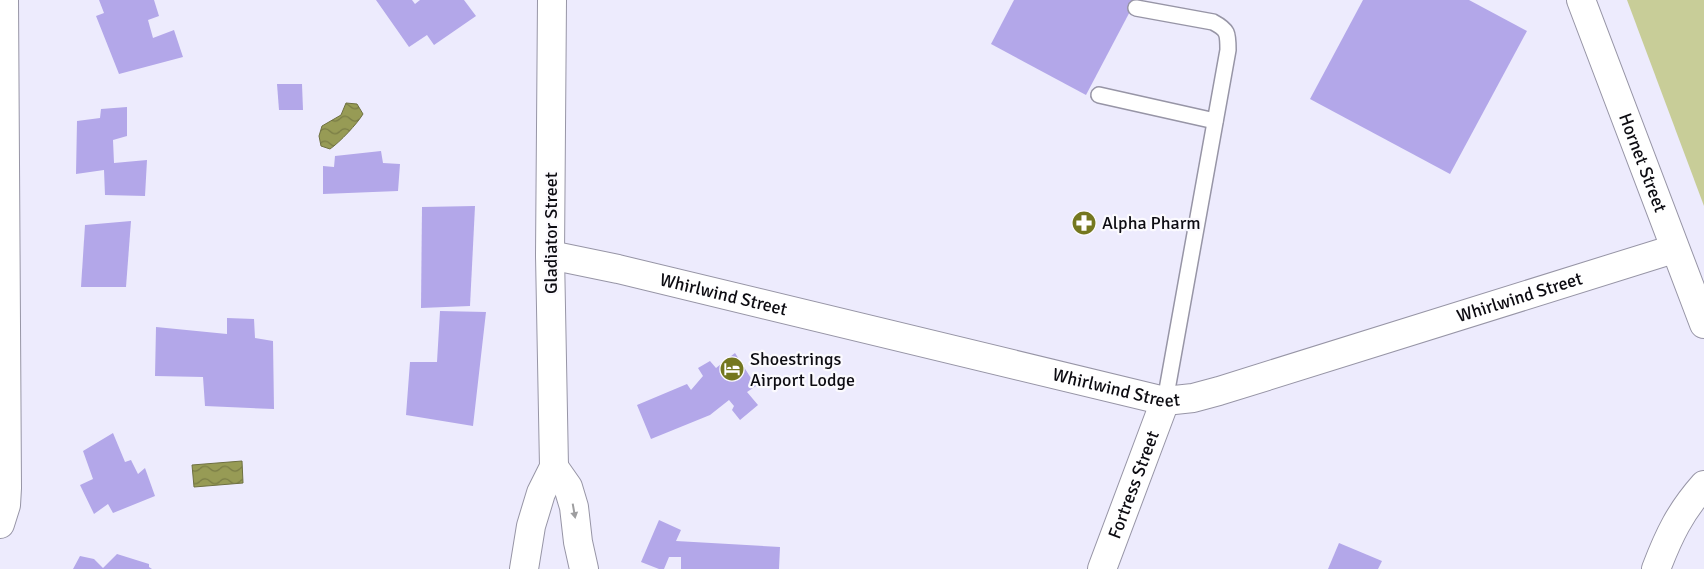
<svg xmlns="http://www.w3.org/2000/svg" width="1704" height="569" viewBox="0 0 1704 569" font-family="Signika,sans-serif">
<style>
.green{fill:#c8cd98}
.water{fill:url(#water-waves);stroke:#6e7041}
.building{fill:#b3a7e9}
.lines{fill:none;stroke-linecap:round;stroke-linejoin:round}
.lane-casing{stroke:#9795a6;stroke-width:18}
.street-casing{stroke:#9795a6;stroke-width:30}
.lane{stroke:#fff;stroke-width:15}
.street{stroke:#fff;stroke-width:28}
.oneway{fill:#9e9ea0}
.labels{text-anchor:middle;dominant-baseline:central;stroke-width:4.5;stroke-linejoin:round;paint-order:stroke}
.street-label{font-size:18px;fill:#0d0c12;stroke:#fbfafe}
.poi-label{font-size:18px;fill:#0d0c12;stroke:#fbfafe;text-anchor:start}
</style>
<defs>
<pattern id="water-waves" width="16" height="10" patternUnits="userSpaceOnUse" patternTransform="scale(1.25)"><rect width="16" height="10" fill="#979b55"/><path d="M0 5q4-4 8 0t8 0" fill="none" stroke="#7a7d45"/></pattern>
</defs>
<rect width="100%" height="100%" fill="#edebfd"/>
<polygon class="green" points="1627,0 1704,0 1704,206"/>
<g class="water">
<path d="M346,103L357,104L363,114C357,124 340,142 330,149L321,146L319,136L322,126L341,115Z"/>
<polygon points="242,461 243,483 194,487 192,465"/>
</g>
<g class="building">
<polygon points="99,0 154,0 159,16 148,20 153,38 174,30 183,57 119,74 96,16 104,13"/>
<polygon points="376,0 412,0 415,4 420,0 464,0 476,16 434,45 427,35 409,47"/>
<polygon points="1014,0 1136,0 1086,95 991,44"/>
<polygon points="1363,0 1469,0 1527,31 1450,174 1310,99"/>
<polygon points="277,84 302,84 303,110 279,110"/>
<polygon points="127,107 127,136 113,140 114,163 147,160 145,196 105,195 104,170 76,174 77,121 100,118 101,109"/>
<polygon points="381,151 383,163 400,164 398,191 323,194 323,166 334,167 335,156"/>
<polygon points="475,206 470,306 421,308 422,207"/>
<polygon points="131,221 126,287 81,287 85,225"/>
<polygon points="440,311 486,312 473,426 406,415 410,362 437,362"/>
<polygon points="227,318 254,319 255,338 273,341 274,409 205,406 203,377 155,376 156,327 227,334"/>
<polygon points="735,353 756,386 747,392 758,405 740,420 732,410 734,406 729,400 710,415 651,439 637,405 687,384 691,390 703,376 698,368 710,361 716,368"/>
<polygon points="113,433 125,462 131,460 138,474 145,468 155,496 113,513 108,504 94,514 80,485 93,479 83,451"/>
<polygon points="659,520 681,530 676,541 780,547 779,569 681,569 681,557 669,557 664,569 659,569 641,562"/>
<polygon points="1339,543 1382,561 1378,569 1328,569"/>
<polygon points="117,554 149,564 149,567 152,569 73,569 80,556 94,559 103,568"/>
</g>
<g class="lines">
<defs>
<g id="lane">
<path d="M1136,8L1213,22C1228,30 1228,33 1228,50L1165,401"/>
<polyline points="1099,95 1215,121"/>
</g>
<g id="street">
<path id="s1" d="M1581,0L1704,324"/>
<path id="s2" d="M550,255L618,269L1165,401L1193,398L1219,391L1674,249"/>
<polyline points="554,467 568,487 574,507 578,542 584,569"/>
<polyline points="0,524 6,505 7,488 4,0"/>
<polyline points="524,569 531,526 541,493 554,467 550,255 552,0"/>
<path id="s3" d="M1102,569L1165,401"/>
<path d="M1656,569C1669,535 1680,512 1704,485"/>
</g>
</defs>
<use href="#lane" class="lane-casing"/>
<use href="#street" class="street-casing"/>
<use href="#lane" class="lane"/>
<use href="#street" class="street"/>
</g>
<defs><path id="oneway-solid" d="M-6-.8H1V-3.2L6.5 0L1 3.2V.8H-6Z" transform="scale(1.25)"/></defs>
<use class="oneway" href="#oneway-solid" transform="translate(574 511) rotate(80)"/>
<defs>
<symbol id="pharmacy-disc" viewBox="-11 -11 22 22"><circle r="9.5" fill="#74771f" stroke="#fbfafe"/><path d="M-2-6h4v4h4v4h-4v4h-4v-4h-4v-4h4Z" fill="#fff"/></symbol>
<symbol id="hotel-disc" viewBox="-11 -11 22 22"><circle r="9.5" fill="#74771f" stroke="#fbfafe"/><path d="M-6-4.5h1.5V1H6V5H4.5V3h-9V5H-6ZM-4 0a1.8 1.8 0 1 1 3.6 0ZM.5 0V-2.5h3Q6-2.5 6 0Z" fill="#fff"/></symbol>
</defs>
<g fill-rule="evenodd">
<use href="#pharmacy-disc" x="1070" y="209" width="28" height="28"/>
<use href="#hotel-disc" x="718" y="355" width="28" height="28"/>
</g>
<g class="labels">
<g class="street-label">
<text stroke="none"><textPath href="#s1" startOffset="174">Hornet Street</textPath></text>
<text transform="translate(551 233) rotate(-90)">Gladiator Street</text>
<text stroke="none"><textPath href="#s2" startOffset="178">Whirlwind Street</textPath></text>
<text stroke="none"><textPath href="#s2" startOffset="1002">Whirlwind Street</textPath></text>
<text stroke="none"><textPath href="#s2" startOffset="582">Whirlwind Street</textPath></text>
<text stroke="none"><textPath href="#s3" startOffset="90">Fortress Street</textPath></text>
</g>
<g class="poi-label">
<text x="1102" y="223">Alpha Pharm</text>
<text x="750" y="359">Shoestrings<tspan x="750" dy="21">Airport Lodge</tspan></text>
</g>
</g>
</svg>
